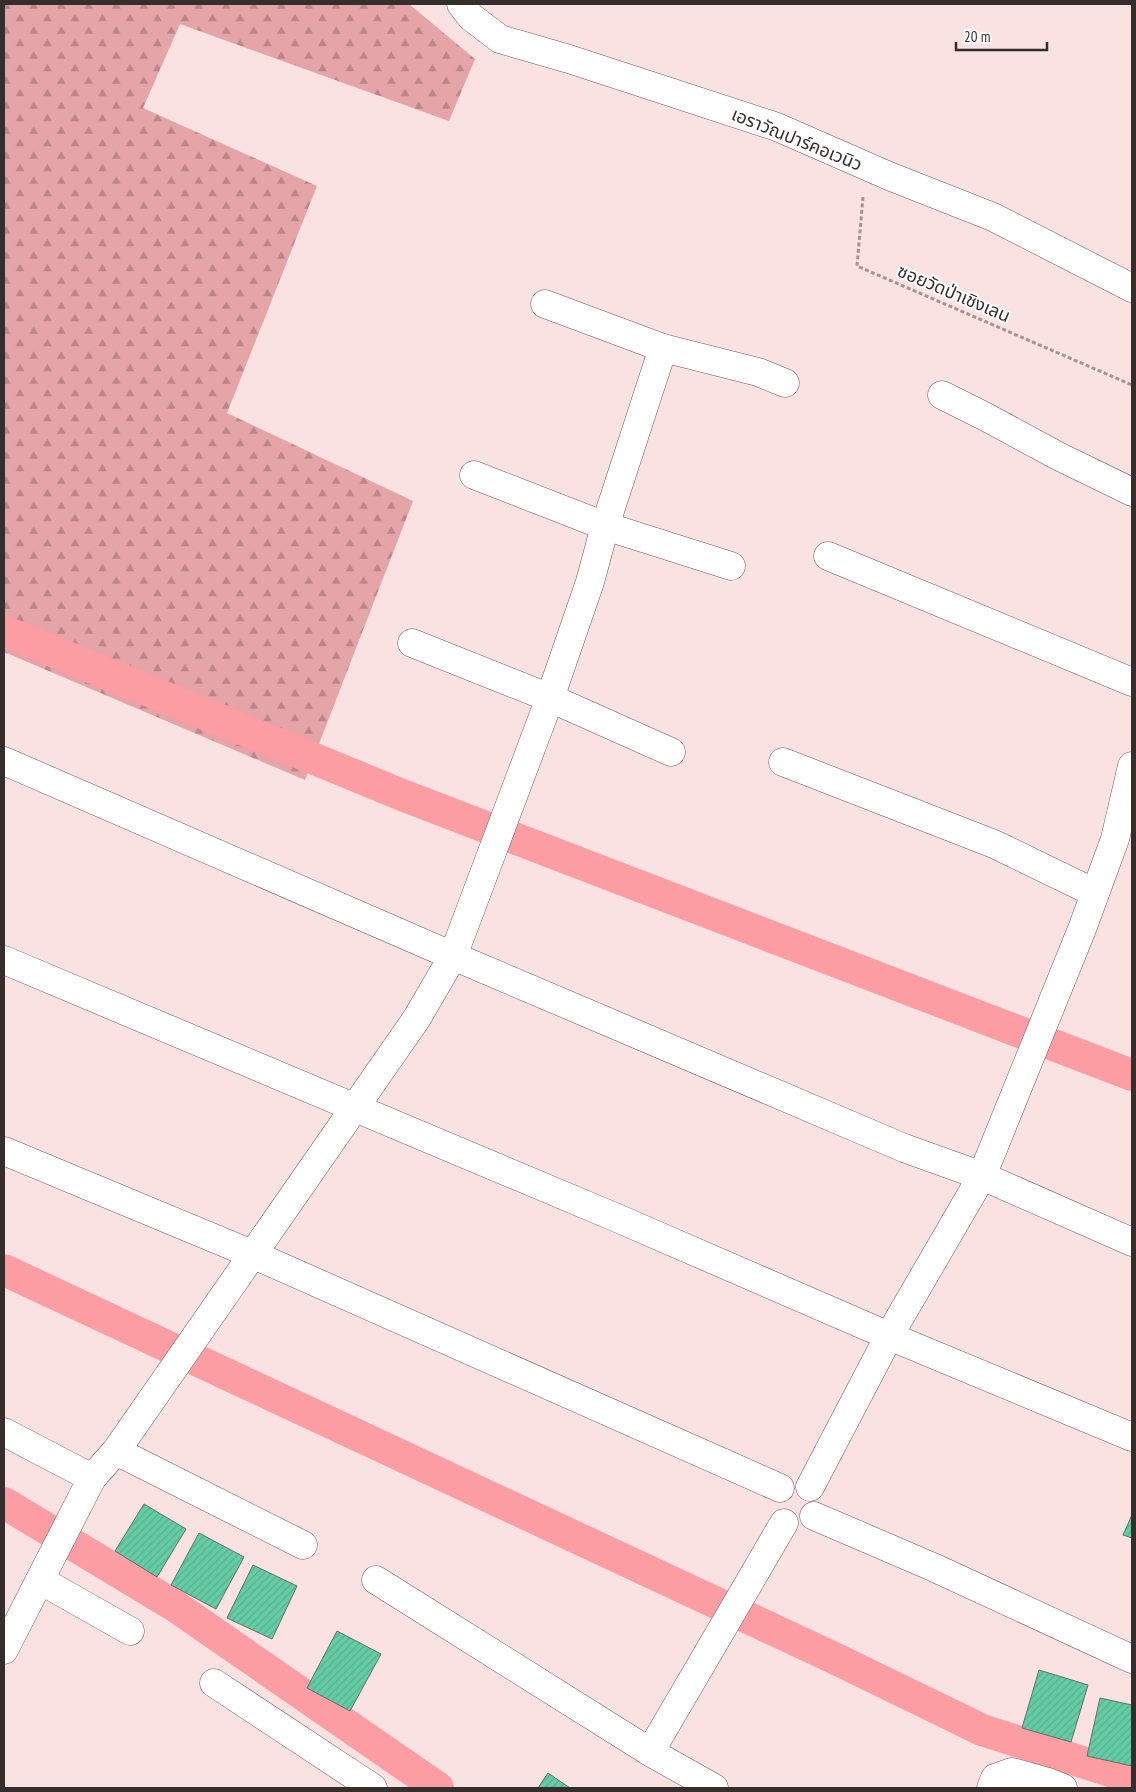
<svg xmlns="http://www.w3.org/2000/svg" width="1136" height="1792" viewBox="0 0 1136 1792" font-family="'PT Sans Narrow','Noto Sans Thai',sans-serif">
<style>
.forest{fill:url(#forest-firs)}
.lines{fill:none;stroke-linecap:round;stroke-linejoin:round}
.canal{stroke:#fc9ca3;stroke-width:32}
.building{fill:url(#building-hatch);stroke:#5d7168}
.street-casing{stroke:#6e595a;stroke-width:29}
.path{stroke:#a59394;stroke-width:3;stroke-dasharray:4 2.5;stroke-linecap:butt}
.street{stroke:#fff;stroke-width:28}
.labels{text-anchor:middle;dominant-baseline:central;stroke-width:4;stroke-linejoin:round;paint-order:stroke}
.street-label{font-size:18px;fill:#362d2d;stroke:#fff}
</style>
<defs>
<pattern id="forest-firs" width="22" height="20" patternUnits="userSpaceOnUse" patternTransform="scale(1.25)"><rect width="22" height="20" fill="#e5a4a8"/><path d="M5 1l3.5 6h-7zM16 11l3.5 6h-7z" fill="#ba8689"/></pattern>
<pattern id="building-hatch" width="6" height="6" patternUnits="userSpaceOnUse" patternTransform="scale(1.25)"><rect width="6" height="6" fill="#65cda5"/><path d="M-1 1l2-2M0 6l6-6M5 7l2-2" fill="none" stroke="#58b08e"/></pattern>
</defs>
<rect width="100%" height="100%" fill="#fae1e2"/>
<polygon class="forest" points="4,4 409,4 475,59 449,121 180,24 143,108 317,186 227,413 413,501 305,780 4,652"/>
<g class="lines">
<g class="canal">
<polyline points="4,631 402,795 1132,1075"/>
<polyline points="4,1270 834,1658 982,1730 1132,1778"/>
<polyline points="4,1503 175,1606 438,1788"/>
</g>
</g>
<g class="building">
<polygon points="144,1504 186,1529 157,1577 115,1551"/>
<polygon points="1132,1515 1132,1538 1123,1535"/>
<polygon points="199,1533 244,1557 216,1609 171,1585"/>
<polygon points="253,1565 297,1586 272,1639 227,1618"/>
<polygon points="337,1631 381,1654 350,1711 307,1688"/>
<polygon points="1039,1670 1088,1685 1071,1742 1022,1728"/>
<polygon points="1100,1698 1132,1705 1132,1766 1087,1756"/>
<polygon points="548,1773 570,1788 538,1788"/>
</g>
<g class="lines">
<defs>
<g id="street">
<polyline points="461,4 471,17 500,39 569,59 777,127 889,176 993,217 1132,288"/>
<polyline points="545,304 663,348 758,372 785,383"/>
<polyline points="942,395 986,417 1058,456 1132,492"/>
<polyline points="474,475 605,526 731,566"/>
<polyline points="828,556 1132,682"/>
<polyline points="412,643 550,698 671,752"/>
<polyline points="4,761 453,956 904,1148 982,1176 1132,1242"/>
<polyline points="783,762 994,844 1095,893"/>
<polyline points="4,960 617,1218 889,1336 1132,1437"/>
<polyline points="4,1151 252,1254 780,1488"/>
<polyline points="4,1432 92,1478"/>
<polyline points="116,1451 303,1545"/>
<polyline points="810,1487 889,1336 982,1176 1082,929 1115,839 1132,766"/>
<polyline points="814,1516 935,1568 1132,1659"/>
<polyline points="40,1580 130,1631"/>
<polyline points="376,1580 650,1752 714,1788"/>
<polyline points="4,1650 92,1478 116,1451 417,1018 453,956 550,698 590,582 605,526 663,348"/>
<polyline points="214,1683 373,1788"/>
<polyline points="650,1752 784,1523"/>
<polyline points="991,1788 995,1778 1012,1772 1048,1782 1063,1788"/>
</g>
</defs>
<use href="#street" class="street-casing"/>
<polyline class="path" points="863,197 857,266 1132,385"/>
<use href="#street" class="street"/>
</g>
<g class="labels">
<g class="street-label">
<text transform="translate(797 139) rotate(22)">เอราวัณปาร์คอเวนิว</text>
<text transform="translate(954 293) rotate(23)">ซอยวัดป่าเชิงเลน</text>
</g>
</g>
<rect width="1136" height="1792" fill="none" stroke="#362d2d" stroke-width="10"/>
<path d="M956 42v8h91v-8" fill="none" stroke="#362d2d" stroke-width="2.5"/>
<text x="964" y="42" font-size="15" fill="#362d2d" stroke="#ffffff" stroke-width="4" paint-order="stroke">20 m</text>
</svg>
